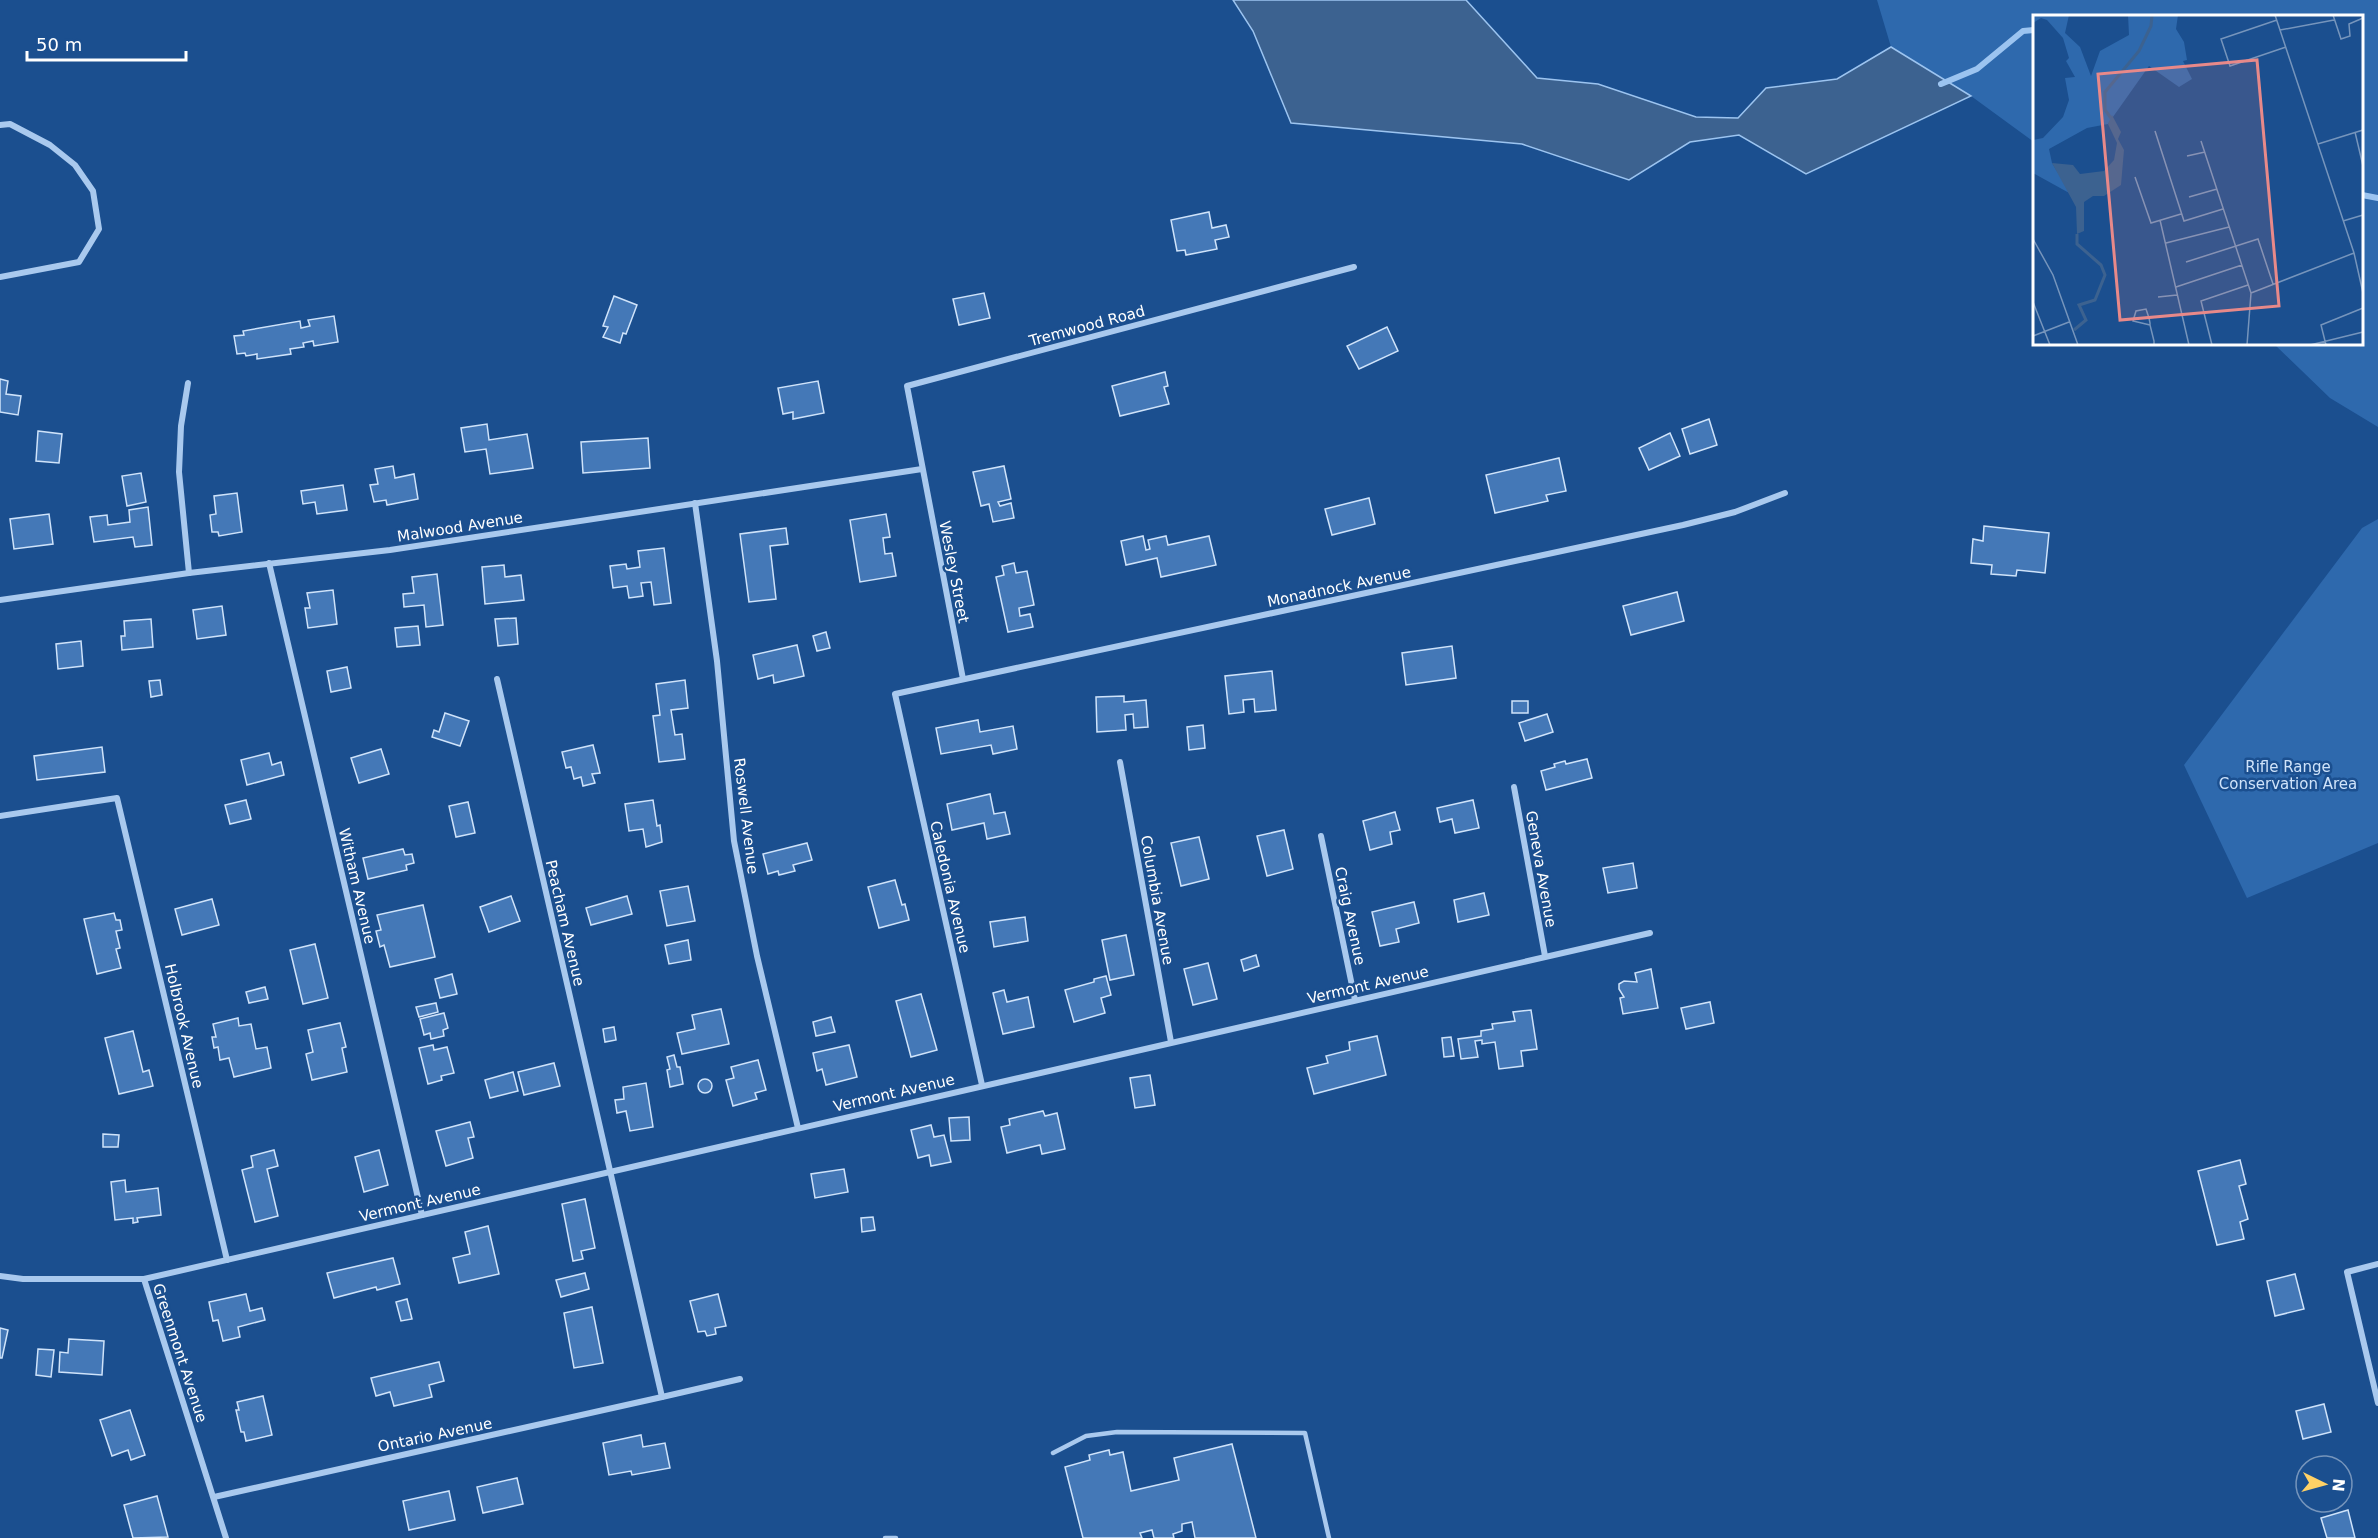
<svg xmlns="http://www.w3.org/2000/svg" width="2378" height="1538" viewBox="0 0 2378 1538" font-family="'DejaVu Sans',sans-serif">
<style>
.green{fill:#2e69ad}
.water{fill:#3c6290;stroke:#9cc4f0;stroke-width:1.5}
.lines{fill:none;stroke-linecap:round;stroke-linejoin:round}
.stream{stroke:#9cc4f0;stroke-width:6}
.building{fill:#4478b7;stroke:#cfe3fa;stroke-width:1.5}
.service{stroke:#a9c9ee;stroke-width:4.5}
.minor{stroke:#a9c9ee;stroke-width:6}
.labels{text-anchor:middle;dominant-baseline:central;stroke-width:5;stroke-linejoin:round;paint-order:stroke}
.street-label{font-size:15px;fill:#fff;stroke:#1b4f8f}
.park-label{font-size:15px;fill:#cfe3fa;stroke:#1b4f8f}
.inset-river{fill:none;stroke:#3c6290;stroke-width:3}
.inset-road{fill:none;stroke:#7695bc;stroke-width:1.5}
.view{fill:#e88989;fill-opacity:0.15;stroke:#e88989;stroke-width:3}
.inset-edge{fill:none;stroke:#fff;stroke-width:3}
</style>
<rect width="100%" height="100%" fill="#1b4f8f"/>
<g class="green">
<polygon points="1877,0 2378,0 2378,427 2330,398 2274,344 2362,344 2362,16 2034,16 2034,142 1971,96 1891,47"/>
<polygon points="2378,519 2378,843 2247,898 2184,765 2362,528"/>
</g>
<polygon class="water" points="1233,0 1466,0 1537,78 1598,84 1696,117 1738,118 1766,88 1837,79 1891,47 1971,96 1806,174 1739,135 1690,142 1629,180 1522,144 1291,123 1253,31"/>
<g class="lines">
<g class="stream">
<polyline points="1941,84 1977,69 2023,31 2034,30"/>
<polyline points="2362,195 2378,198"/>
</g>
</g>
<g class="building">
<polygon points="1209,212 1212,228 1226,225 1229,237 1215,240 1217,249 1186,255 1185,250 1177,251 1171,220"/>
<polygon points="984,293 990,318 959,325 953,299"/>
<polygon points="614,296 637,305 626,334 623,333 620,343 603,337 608,327 603,326"/>
<polygon points="334,316 338,342 314,346 313,341 303,343 304,347 290,349 291,354 257,359 257,354 246,356 245,353 237,354 234,336 244,335 243,331 300,321 301,328 310,326 308,320"/>
<polygon points="1387,327 1398,351 1359,369 1347,346"/>
<polygon points="1165,372 1168,386 1164,387 1169,404 1120,416 1112,386"/>
<polygon points="0,379 8,381 6,394 21,396 18,415 0,412"/>
<polygon points="818,381 824,413 793,419 793,412 783,414 778,388"/>
<polygon points="1709,419 1717,445 1690,454 1682,429"/>
<polygon points="487,424 489,440 527,434 533,468 490,474 486,449 465,452 461,428"/>
<polygon points="38,431 62,434 59,463 36,461"/>
<polygon points="1670,433 1680,456 1649,470 1639,448"/>
<polygon points="648,438 650,468 583,473 581,442"/>
<polygon points="1559,458 1566,491 1546,495 1548,501 1495,513 1486,475"/>
<polygon points="393,466 395,478 414,474 418,499 387,505 386,500 374,502 370,485 378,484 375,469"/>
<polygon points="1004,466 1011,499 998,502 1000,506 1011,503 1014,518 993,522 989,504 981,506 973,472"/>
<polygon points="141,473 146,502 127,506 122,476"/>
<polygon points="343,485 347,510 317,514 315,502 303,504 301,491"/>
<polygon points="237,493 242,532 219,536 218,532 212,532 210,515 216,514 214,496"/>
<polygon points="1369,498 1375,524 1332,535 1325,509"/>
<polygon points="148,507 152,545 135,547 133,537 94,542 90,517 107,515 108,525 130,522 129,510"/>
<polygon points="49,514 53,544 14,549 10,519"/>
<polygon points="886,514 890,537 883,538 885,554 892,553 896,576 860,582 850,520"/>
<polygon points="1984,526 2049,533 2045,573 2017,570 2016,576 1991,574 1992,565 1971,563 1973,539 1983,541"/>
<polygon points="786,528 788,544 770,546 776,599 749,602 740,534"/>
<polygon points="1143,536 1146,550 1150,549 1148,540 1166,536 1168,545 1209,536 1216,565 1161,577 1157,558 1126,565 1121,541"/>
<polygon points="664,548 671,603 654,605 651,582 641,583 643,596 629,598 627,586 613,588 610,566 626,564 627,569 640,567 638,551"/>
<polygon points="1014,563 1016,573 1027,571 1034,605 1019,608 1020,616 1030,614 1033,627 1008,632 996,577 1004,575 1002,566"/>
<polygon points="504,565 505,577 521,575 524,600 485,604 482,567"/>
<polygon points="437,574 443,625 426,627 424,605 404,607 403,594 414,593 412,577"/>
<polygon points="333,590 337,624 308,628 305,608 310,608 307,593"/>
<polygon points="1677,592 1684,621 1631,635 1623,606"/>
<polygon points="222,606 226,635 197,639 193,610"/>
<polygon points="516,618 518,644 498,646 495,619"/>
<polygon points="151,619 153,647 122,650 121,636 125,636 124,621"/>
<polygon points="418,626 420,645 397,647 395,628"/>
<polygon points="826,632 830,648 817,651 813,636"/>
<polygon points="81,641 83,666 58,669 56,644"/>
<polygon points="797,645 804,676 774,683 773,675 758,679 753,655"/>
<polygon points="1452,646 1456,678 1406,685 1402,653"/>
<polygon points="347,667 351,688 331,692 327,671"/>
<polygon points="1272,671 1276,710 1255,712 1254,699 1243,700 1244,712 1229,714 1225,676"/>
<polygon points="160,680 162,695 151,697 149,681"/>
<polygon points="685,680 688,708 671,710 675,735 682,734 685,759 659,762 653,716 660,715 656,684"/>
<polygon points="1124,696 1124,702 1146,700 1148,727 1134,728 1133,714 1125,715 1126,730 1097,732 1096,697"/>
<rect x="1512" y="701" width="16" height="12"/>
<polygon points="445,713 469,721 460,746 432,737 434,730 439,732"/>
<polygon points="1547,714 1553,732 1525,741 1519,723"/>
<polygon points="978,720 980,732 1013,726 1017,749 993,754 991,745 941,754 936,728"/>
<polygon points="1203,725 1205,748 1189,750 1187,727"/>
<polygon points="593,745 600,773 592,774 595,783 583,786 581,777 574,779 571,767 566,768 562,752"/>
<polygon points="102,747 105,772 37,780 34,756"/>
<polygon points="381,749 389,774 359,783 351,758"/>
<polygon points="269,753 272,765 281,762 284,775 247,785 241,760"/>
<polygon points="1587,759 1592,778 1546,790 1541,771 1555,767 1554,764 1565,761 1566,764"/>
<polygon points="990,794 994,814 1005,812 1010,834 987,839 984,823 952,830 947,804"/>
<polygon points="246,800 251,819 230,824 225,805"/>
<polygon points="653,800 657,826 660,825 662,842 646,847 643,829 629,831 625,804"/>
<polygon points="1473,800 1479,828 1455,833 1452,819 1440,822 1437,808"/>
<polygon points="468,802 475,833 456,837 449,806"/>
<polygon points="1395,812 1400,830 1390,832 1392,844 1370,850 1363,821"/>
<polygon points="1284,830 1293,869 1267,876 1257,836"/>
<polygon points="1199,837 1209,879 1181,886 1171,843"/>
<polygon points="807,843 812,860 793,865 795,871 779,875 778,871 768,874 763,854"/>
<polygon points="403,849 405,855 412,854 414,863 406,865 407,870 368,879 363,858"/>
<polygon points="1633,863 1637,888 1608,893 1603,868"/>
<polygon points="895,880 902,905 905,904 909,920 879,928 868,887"/>
<polygon points="688,886 695,921 667,926 660,891"/>
<polygon points="1484,893 1489,915 1458,922 1454,900"/>
<polygon points="511,896 520,921 489,932 480,907"/>
<polygon points="627,896 632,914 591,925 586,908"/>
<polygon points="212,899 219,925 182,935 175,909"/>
<polygon points="1414,902 1419,923 1396,929 1399,942 1380,946 1372,912"/>
<polygon points="423,905 435,957 390,967 384,945 380,947 376,931 381,930 377,915"/>
<polygon points="114,913 116,920 120,920 122,930 116,931 120,948 116,949 121,968 97,974 84,919"/>
<polygon points="1025,917 1028,941 994,947 990,922"/>
<polygon points="1126,935 1134,975 1110,980 1102,940"/>
<polygon points="688,940 691,960 669,964 665,945"/>
<polygon points="315,944 328,998 303,1004 290,950"/>
<polygon points="1256,955 1259,966 1244,971 1241,960"/>
<polygon points="1208,963 1217,999 1193,1005 1184,969"/>
<polygon points="1651,969 1658,1008 1623,1014 1620,998 1624,997 1619,989 1619,984 1624,981 1637,982 1635,973"/>
<polygon points="452,974 457,994 440,998 435,979"/>
<polygon points="1106,976 1111,995 1101,998 1105,1013 1074,1022 1065,990 1094,982 1094,979"/>
<polygon points="265,987 268,999 249,1003 246,992"/>
<polygon points="1004,990 1007,1002 1028,997 1034,1027 1003,1034 993,993"/>
<polygon points="921,994 937,1050 911,1057 896,1001"/>
<polygon points="1710,1002 1714,1023 1686,1029 1681,1008"/>
<polygon points="436,1003 438,1012 419,1017 416,1007"/>
<polygon points="721,1009 729,1044 682,1054 677,1033 695,1029 692,1015"/>
<polygon points="1531,1010 1537,1049 1521,1051 1523,1066 1499,1069 1495,1042 1482,1044 1482,1040 1475,1041 1478,1057 1461,1059 1458,1039 1481,1036 1481,1031 1493,1029 1492,1024 1515,1021 1513,1012"/>
<polygon points="444,1013 448,1028 443,1030 444,1036 431,1039 430,1033 424,1035 420,1019"/>
<polygon points="831,1017 835,1032 816,1036 813,1022"/>
<polygon points="238,1018 239,1026 251,1024 256,1049 267,1047 271,1068 234,1077 229,1058 220,1060 218,1047 214,1048 212,1037 216,1037 213,1024"/>
<polygon points="340,1023 346,1047 342,1048 347,1072 312,1080 306,1054 313,1052 308,1030"/>
<polygon points="614,1027 616,1040 605,1042 603,1029"/>
<polygon points="133,1031 143,1072 149,1070 153,1086 119,1094 105,1038"/>
<polygon points="1377,1036 1386,1075 1314,1094 1307,1068 1328,1063 1326,1056 1350,1050 1349,1042"/>
<polygon points="1451,1037 1454,1056 1444,1057 1442,1038"/>
<polygon points="433,1045 434,1050 447,1047 454,1073 441,1076 442,1080 428,1084 419,1048"/>
<polygon points="849,1045 857,1077 826,1085 822,1069 817,1071 813,1053"/>
<polygon points="674,1055 677,1067 680,1067 683,1084 670,1087 667,1070 670,1069 667,1057"/>
<polygon points="758,1060 766,1090 755,1093 757,1099 733,1106 726,1080 734,1078 731,1067"/>
<polygon points="554,1063 560,1086 524,1095 518,1072"/>
<polygon points="513,1072 518,1091 490,1098 485,1080"/>
<polygon points="1150,1075 1155,1105 1135,1108 1130,1078"/>
<circle cx="705" cy="1086" r="7"/>
<polygon points="646,1083 653,1127 630,1131 626,1111 617,1113 615,1100 624,1099 623,1087"/>
<polygon points="1043,1111 1045,1116 1057,1113 1065,1149 1042,1154 1040,1145 1007,1153 1001,1127 1010,1125 1009,1119"/>
<polygon points="969,1117 970,1140 951,1141 949,1118"/>
<polygon points="470,1122 474,1137 468,1138 473,1158 446,1166 436,1131"/>
<polygon points="931,1125 934,1137 944,1135 951,1162 931,1166 929,1155 918,1158 911,1130"/>
<polygon points="103,1134 119,1135 118,1147 103,1147"/>
<polygon points="274,1150 278,1166 267,1169 278,1216 255,1222 242,1170 253,1167 251,1156"/>
<polygon points="379,1150 388,1185 364,1192 355,1157"/>
<polygon points="2240,1160 2246,1184 2239,1186 2248,1219 2240,1222 2244,1239 2217,1245 2198,1171"/>
<polygon points="844,1169 848,1192 815,1198 811,1174"/>
<polygon points="125,1180 126,1192 158,1188 161,1215 137,1218 138,1222 133,1223 133,1218 115,1220 111,1182"/>
<polygon points="585,1199 595,1248 581,1251 583,1259 573,1261 562,1204"/>
<polygon points="873,1217 875,1230 862,1232 861,1218"/>
<polygon points="488,1226 499,1274 459,1283 453,1258 470,1254 465,1232"/>
<polygon points="393,1258 400,1284 377,1290 376,1287 334,1298 327,1273"/>
<polygon points="585,1273 589,1289 561,1297 556,1280"/>
<polygon points="2295,1274 2304,1309 2275,1316 2267,1281"/>
<polygon points="246,1294 250,1311 262,1308 265,1320 238,1327 240,1337 223,1341 218,1320 213,1321 209,1302"/>
<polygon points="718,1294 726,1326 715,1328 716,1334 707,1336 705,1331 698,1332 690,1301"/>
<polygon points="407,1299 412,1319 401,1321 396,1302"/>
<polygon points="592,1307 603,1363 574,1368 564,1313"/>
<polygon points="0,1328 8,1330 2,1358 0,1358"/>
<polygon points="69,1339 104,1341 102,1375 59,1372 60,1352 68,1353"/>
<polygon points="38,1349 54,1350 51,1377 36,1375"/>
<polygon points="439,1362 444,1381 429,1385 432,1397 394,1406 390,1392 376,1396 371,1378"/>
<polygon points="263,1396 272,1435 246,1441 244,1432 241,1432 236,1410 239,1410 237,1402"/>
<polygon points="2324,1404 2331,1432 2303,1439 2296,1411"/>
<polygon points="130,1410 145,1455 131,1460 128,1450 112,1456 100,1420"/>
<polygon points="641,1435 643,1447 665,1443 670,1468 632,1475 631,1471 609,1475 603,1443"/>
<polygon points="1232,1444 1256,1538 1195,1538 1192,1522 1182,1524 1182,1531 1173,1534 1174,1538 1154,1538 1152,1530 1140,1533 1142,1538 1083,1538 1065,1467 1090,1460 1089,1455 1109,1450 1110,1455 1123,1452 1131,1491 1179,1480 1174,1458"/>
<polygon points="517,1478 523,1504 483,1513 477,1487"/>
<polygon points="449,1491 455,1520 409,1530 403,1501"/>
<polygon points="157,1496 168,1537 133,1538 124,1505"/>
<polygon points="2348,1510 2355,1538 2327,1538 2321,1518"/>
</g>
<g class="lines">
<g class="service">
<polyline points="1053,1453 1086,1436 1117,1432 1305,1433 1329,1538"/>
<polyline points="885,1538 896,1538"/>
</g>
<g class="minor">
<polyline points="0,125 10,124 50,145 75,165 93,191 99,229 79,262 0,277"/>
<polyline points="188,383 181,426 179,472 189,573"/>
<polyline points="695,503 717,661 734,841 757,956 798,1128"/>
<polyline points="269,563 422,1215"/>
<polyline points="0,600 189,573 390,550 922,469"/>
<polyline points="963,679 907,386 1354,267"/>
<polyline points="1120,762 1171,1042"/>
<polyline points="1514,787 1545,956"/>
<polyline points="0,816 117,798 227,1260"/>
<polyline points="1321,836 1355,1000"/>
<polyline points="982,1085 895,694 1683,525 1735,512 1785,493"/>
<polyline points="2378,1264 2347,1272 2378,1403"/>
<polyline points="0,1276 23,1279 144,1279 1650,933"/>
<polyline points="144,1279 226,1538"/>
<polyline points="662,1397 740,1379"/>
<polyline points="214,1497 662,1397 497,679"/>
</g>
</g>
<g class="labels">
<g class="street-label">
<text transform="translate(1087 326) rotate(-15)">Tremwood Road</text>
<text transform="translate(460 527) rotate(-9)">Malwood Avenue</text>
<text transform="translate(954 572) rotate(79)">Wesley Street</text>
<text transform="translate(1339 587) rotate(-12)">Monadnock Avenue</text>
<text transform="translate(746 816) rotate(83)">Roswell Avenue</text>
<text transform="translate(1541 869) rotate(80)">Geneva Avenue</text>
<text transform="translate(357 886) rotate(77)">Witham Avenue</text>
<text transform="translate(950 887) rotate(77)">Caledonia Avenue</text>
<text transform="translate(1157 900) rotate(80)">Columbia Avenue</text>
<text transform="translate(1350 916) rotate(78)">Craig Avenue</text>
<text transform="translate(565 923) rotate(77)">Peacham Avenue</text>
<text transform="translate(1368 985) rotate(-13)">Vermont Avenue</text>
<text transform="translate(184 1026) rotate(77)">Holbrook Avenue</text>
<text transform="translate(894 1093) rotate(-13)">Vermont Avenue</text>
<text transform="translate(420 1203) rotate(-13)">Vermont Avenue</text>
<text transform="translate(180 1353) rotate(72)">Greenmont Avenue</text>
<text transform="translate(435 1435) rotate(-12)">Ontario Avenue</text>
</g>
<g class="park-label">
<text x="2288" y="767">Rifle Range<tspan x="2288" dy="17">Conservation Area</tspan></text>
</g>
</g>
<g transform="translate(2033 15)">
<rect width="330" height="330" fill="#1b4f8f"/>
<path d="M0,0H36L32,18L47,32L58,61L67,36L96,20L95,0H145L143,14L151,27L154,45L150,46L159,64L146,72L116,51L75,109L54,113L16,134L19,148L38,179L0,158V125L10,123L30,102L36,85L32,63L42,62L33,46L36,43L30,23L14,5L8,3L0,8Z" fill="#2e69ad"/>
<path d="M79,100L88,117L85,124L91,135L88,170L71,181H60L51,187V216L44,219L43,192L19,148L40,150L47,159L71,156L81,145L84,128L75,109Z" fill="#3c6290"/>
<path class="inset-river" d="M78,103L72,95V77L106,36L118,11L119,0M41,315L53,305L46,290L62,285L72,260L68,250L44,229V219"/>
<path class="inset-road" d="M242,0L321,238L330,278M300,0L308,24L317,21L316,9L330,3M244,5L188,24L197,51L253,32M247,15L301,5M122,116L151,206L190,194M322,117L330,151M168,126L218,278L214,330M285,129L330,115M154,141L172,137M102,162L118,208L148,199M156,182L184,174M127,205L156,330M310,206L330,200M0,224L20,260L45,330M133,228L196,212M153,247L225,224L240,269M143,272L209,250M218,278L321,238M125,282L144,280M0,287L17,330M117,310L100,306L103,296L113,294L116,303L117,308V310L121,326V330M0,321L36,307M179,330L168,286L215,270M277,330L330,317M293,330L288,310L330,293"/>
<path class="view" d="M224,45L246,291L87,305L65,59Z"/>
<rect width="330" height="330" class="inset-edge"/>
</g>
<g transform="translate(2324 1484) rotate(95)"><circle r="28" fill="#1b4f8f" stroke="#7695bc" stroke-width="1.5"/>
<path d="M0-4.5L10 22L0 15L-10 22Z" fill="#ffd166"/>
<text y="-9" font-size="16" font-weight="bold" text-anchor="middle" fill="#ffffff">N</text>
</g>
<path d="M27 51v9h159v-9" fill="none" stroke="#ffffff" stroke-width="3"/>
<text x="36" y="51" font-size="18" fill="#ffffff" stroke="#1b4f8f" stroke-width="4.5" paint-order="stroke">50 m</text>
</svg>
